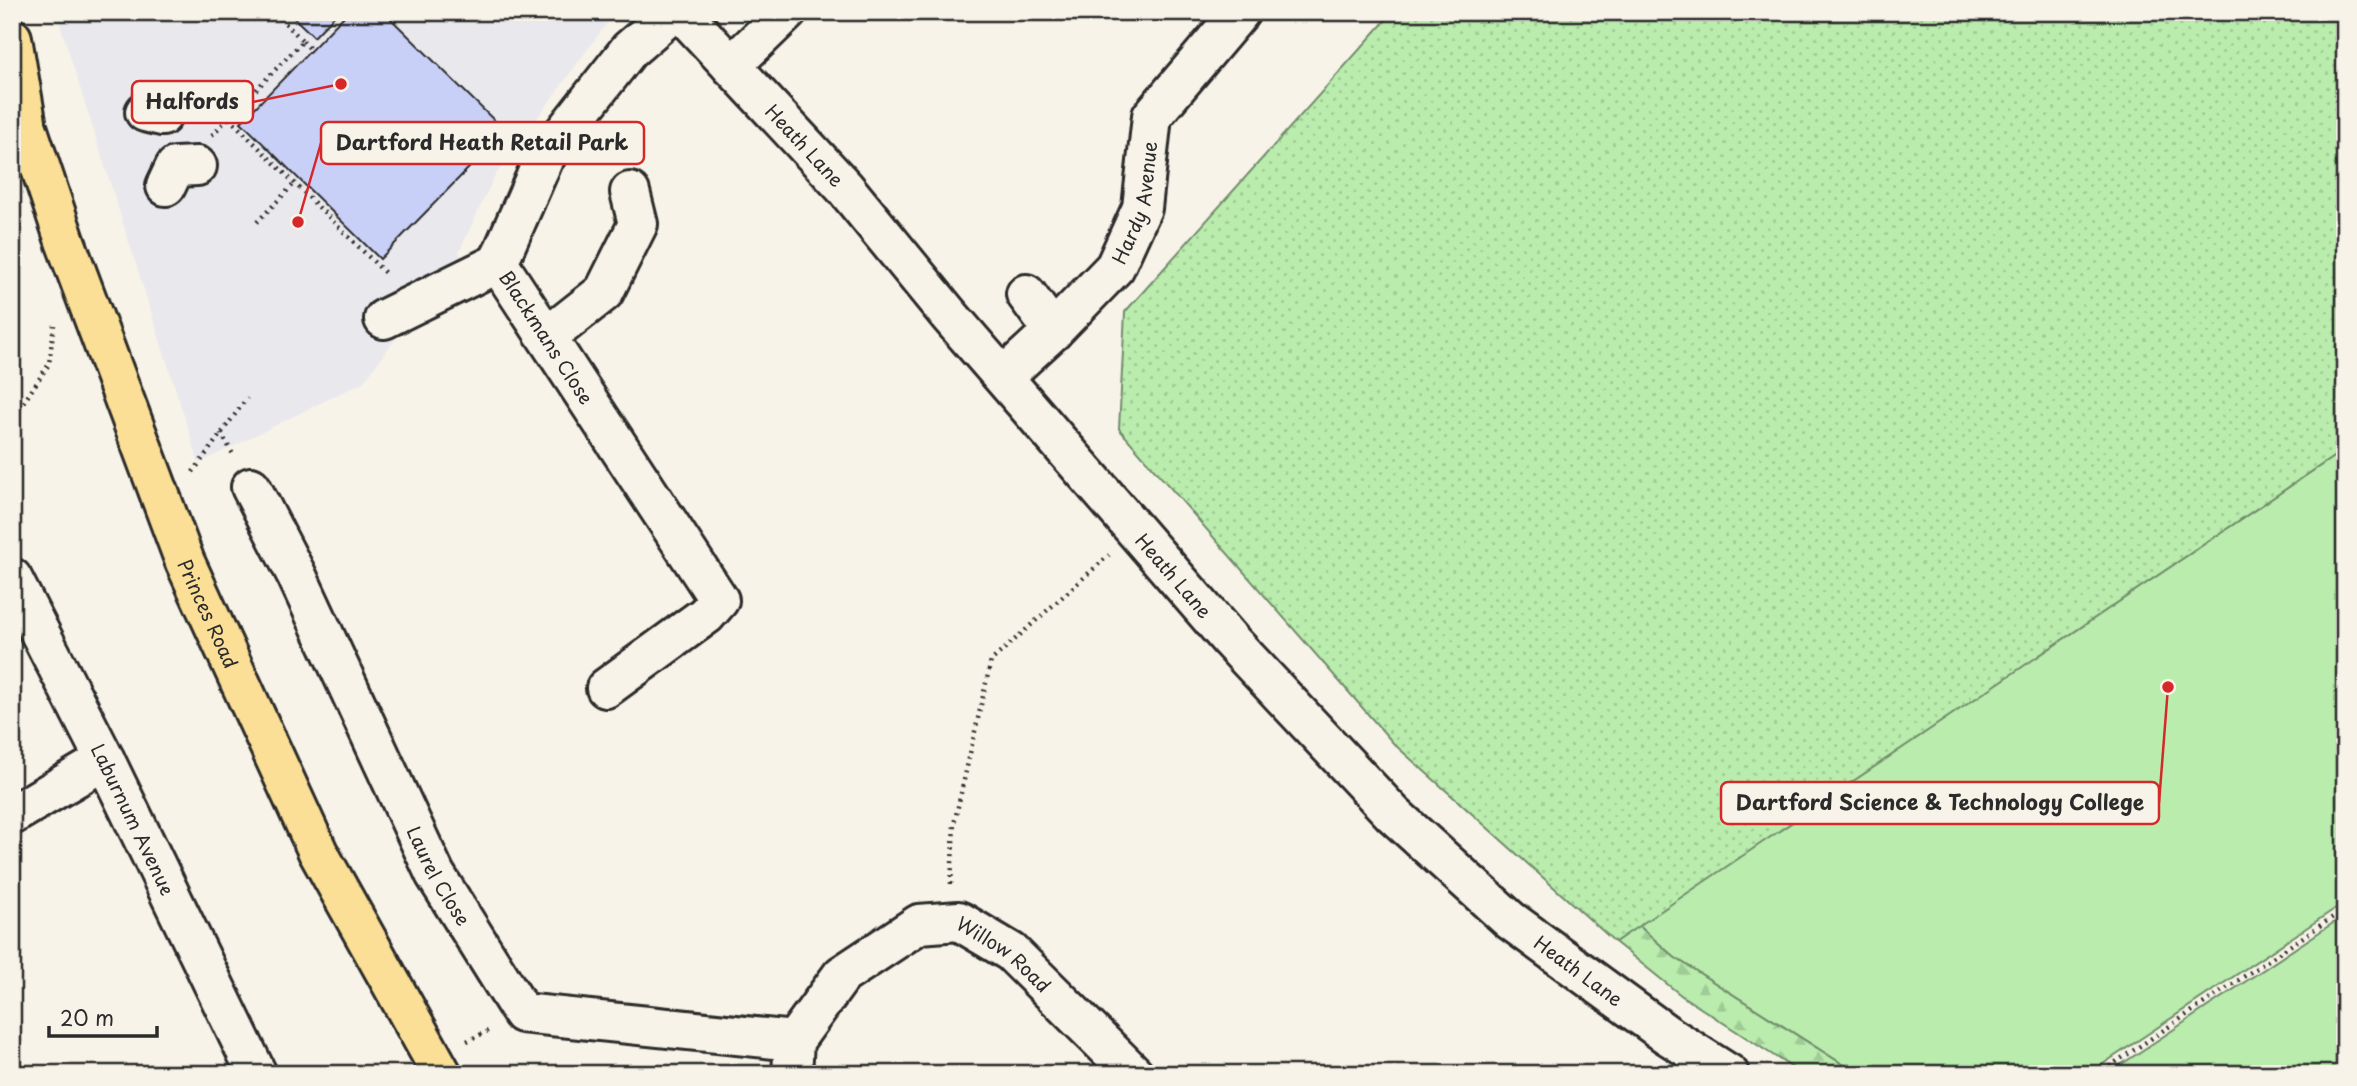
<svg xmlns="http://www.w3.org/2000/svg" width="2357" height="1086" viewBox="0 0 2357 1086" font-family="'Playpen Sans',sans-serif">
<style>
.built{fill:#e9e8ed}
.grass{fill:#b9ecad;stroke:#728c6c;stroke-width:2}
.forest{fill:url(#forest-firs);stroke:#728c6c;stroke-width:2}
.park{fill:url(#park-dots);stroke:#728c6c;stroke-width:2}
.building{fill:#c8d0f8;stroke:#2b2b2b;stroke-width:2}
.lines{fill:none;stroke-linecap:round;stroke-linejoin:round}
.minor-casing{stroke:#2b2b2b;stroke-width:44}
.major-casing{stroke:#2b2b2b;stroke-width:44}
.path{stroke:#2b2b2b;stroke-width:4.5;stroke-dasharray:2 5;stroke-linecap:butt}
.minor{stroke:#f7f3e8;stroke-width:38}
.major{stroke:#fbdf96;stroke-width:38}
.labels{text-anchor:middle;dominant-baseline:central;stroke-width:5;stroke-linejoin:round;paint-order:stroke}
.street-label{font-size:19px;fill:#2b2b2b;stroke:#f7f3e8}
.leader{fill:none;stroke:#d62828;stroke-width:2.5}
.callout-dot{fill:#d62828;stroke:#f7f3e8;stroke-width:2.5}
.callout{fill:#f7f3e8;stroke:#d62828;stroke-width:2.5}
.callout-label{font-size:21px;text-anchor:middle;font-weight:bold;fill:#2b2b2b}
</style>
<defs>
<pattern id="forest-firs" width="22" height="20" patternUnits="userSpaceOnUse" patternTransform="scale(1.75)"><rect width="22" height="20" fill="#b9ecad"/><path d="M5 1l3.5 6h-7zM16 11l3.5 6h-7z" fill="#9fcb95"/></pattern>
<pattern id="park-dots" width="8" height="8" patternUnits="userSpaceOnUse" patternTransform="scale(1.75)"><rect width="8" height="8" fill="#b9ecad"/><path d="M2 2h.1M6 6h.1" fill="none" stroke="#9fcb95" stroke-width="1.8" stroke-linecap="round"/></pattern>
</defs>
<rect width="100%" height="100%" fill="#f7f3e8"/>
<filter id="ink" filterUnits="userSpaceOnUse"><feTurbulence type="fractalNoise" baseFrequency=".0143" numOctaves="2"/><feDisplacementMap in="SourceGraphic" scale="14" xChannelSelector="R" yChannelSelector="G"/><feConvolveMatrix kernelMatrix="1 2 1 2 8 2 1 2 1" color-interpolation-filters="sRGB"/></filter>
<g filter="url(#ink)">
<polygon class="built" points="56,12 615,12 494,177 459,252 477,294 399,334 363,382 199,463"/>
<g class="grass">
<polygon points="2345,449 2345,902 2088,1074 1858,1074 1674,957 1638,925"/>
<polygon points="2345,915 2345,1074 2107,1074"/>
</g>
<polygon class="forest" points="1638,925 1674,957 1858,1074 1802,1074 1682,996 1615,942"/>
<polygon class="park" points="1393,12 2345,12 2345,449 1615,942 1394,744 1119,429 1125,312"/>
<g class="building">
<polygon points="288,12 338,12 314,37"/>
<polygon points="348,12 384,12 505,131 380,259 241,122"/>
</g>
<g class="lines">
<defs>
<g id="minor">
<path id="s1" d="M681,12L845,188L949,315L1230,640L1393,814L1510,920L1666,1034L1729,1074"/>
<polyline points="731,66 787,12"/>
<polyline points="145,112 162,116"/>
<polyline points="166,186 175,167 197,166"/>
<polyline points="1026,294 1053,331"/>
<polyline points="384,319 498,263"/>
<polyline points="547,337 604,292 638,224 630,192"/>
<path id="s2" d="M1004,376L1053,331L1115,267L1142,208L1152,116L1240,12"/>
<path id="s3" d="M251,487L297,576L435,874L522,1013L794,1041"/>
<path id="s4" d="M12,578L105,760L257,1074"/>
<polyline points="606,688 706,615 719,600 498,263 544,158 629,50 673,12"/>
<polyline points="12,815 105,760"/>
<path id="s5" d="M792,1074L794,1041L842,975L919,924L959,921L1011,952L1134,1074"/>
</g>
<g id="major">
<polyline points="12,38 26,121"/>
<path id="s6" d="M12,97L28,130L65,241L185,562L318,852L442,1074"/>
</g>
</defs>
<use href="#minor" class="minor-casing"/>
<use href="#major" class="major-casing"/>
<g class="path">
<polyline points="303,41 311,50"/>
<polyline points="229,118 387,275"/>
<polyline points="212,135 303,41 274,12"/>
<polyline points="257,222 295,183"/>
<polyline points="12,420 49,364 54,325"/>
<polyline points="221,433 234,456"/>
<polyline points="193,472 247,398"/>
<polyline points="951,884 954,824 991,661 1109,555"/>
<polyline points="467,1041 490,1030"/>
<polyline points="2098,1074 2345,909"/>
</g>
<use href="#minor" class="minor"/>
<use href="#major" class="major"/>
</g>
</g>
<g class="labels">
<g class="street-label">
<text stroke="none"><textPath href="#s1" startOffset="182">Heath Lane</textPath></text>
<text stroke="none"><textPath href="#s2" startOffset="224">Hardy Avenue</textPath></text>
<text transform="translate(547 337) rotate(57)">Blackmans Close</text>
<text stroke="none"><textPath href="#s1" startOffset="749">Heath Lane</textPath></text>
<text stroke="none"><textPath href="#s6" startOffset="553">Princes Road</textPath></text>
<text stroke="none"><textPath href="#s4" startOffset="270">Laburnum Avenue</textPath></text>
<text stroke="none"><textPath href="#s3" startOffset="432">Laurel Close</textPath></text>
<text stroke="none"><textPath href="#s5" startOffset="303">Willow Road</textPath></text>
<text stroke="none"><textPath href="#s1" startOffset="1316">Heath Lane</textPath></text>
</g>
</g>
<path class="leader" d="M341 84L253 102M298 222L321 143M2168 687L2159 803"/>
<g class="callout-dot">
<circle cx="341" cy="84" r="7"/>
<circle cx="298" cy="222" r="7"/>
<circle cx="2168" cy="687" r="7"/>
</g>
<g class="callout">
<rect x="132" y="81" width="121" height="42" rx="7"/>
<rect x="321" y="122" width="323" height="42" rx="7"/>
<rect x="1721" y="782" width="438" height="42" rx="7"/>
</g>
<g class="callout-label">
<text x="192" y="109">Halfords</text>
<text x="482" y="150">Dartford Heath Retail Park</text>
<text x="1940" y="810">Dartford Science &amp; Technology College</text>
</g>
<rect width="2357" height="1086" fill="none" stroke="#f7f3e8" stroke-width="42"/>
<rect x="21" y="21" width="2315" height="1044" fill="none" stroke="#2b2b2b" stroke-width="2.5" filter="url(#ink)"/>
<path d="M49 1026v10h108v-10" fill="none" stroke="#2b2b2b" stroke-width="3.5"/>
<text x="60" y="1026" font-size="21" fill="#2b2b2b" stroke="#f7f3e8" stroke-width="5" paint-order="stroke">20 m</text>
</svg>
